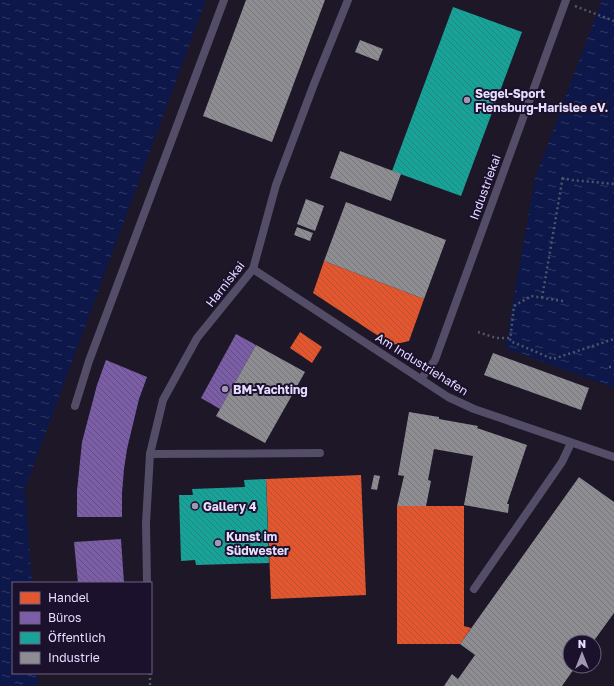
<svg xmlns="http://www.w3.org/2000/svg" width="614" height="686" viewBox="0 0 614 686" font-family="'Golos Text',sans-serif">
<style>
.water{fill:url(#water-ripples)}
.shops{fill:url(#shops-back-hatch)}
.offices{fill:url(#offices-back-hatch)}
.public{fill:url(#public-back-hatch)}
.industry{fill:url(#industry-back-hatch)}
.lines{fill:none;stroke-linecap:round;stroke-linejoin:round}
.path{stroke:#4d5768;stroke-width:2.5;stroke-dasharray:2 3;stroke-linecap:butt}
.lane{stroke:#534d67;stroke-width:8}
.poi-dot{fill:#a098b3;stroke:#1b112d;stroke-width:1.5}
.labels{text-anchor:middle;dominant-baseline:central;stroke-width:4;stroke-linejoin:round;paint-order:stroke}
.poi-label{font-size:12px;font-weight:bold;fill:#e7ddff;stroke:#1b112d;text-anchor:start}
.street-label{font-size:12px;fill:#e7ddff;stroke:#1b112d}
</style>
<defs>
<pattern id="water-ripples" width="26" height="14" patternUnits="userSpaceOnUse"><rect width="26" height="14" fill="#0d1749"/><path d="M2 4q2-2 4 0t4 0M15 11q2-2 4 0t4 0" fill="none" stroke="#303864"/></pattern>
<pattern id="shops-back-hatch" width="6" height="6" patternUnits="userSpaceOnUse"><rect width="6" height="6" fill="#e4572e"/><path d="M-1 5l2 2M0 0l6 6M5-1l2 2" fill="none" stroke="#b45137"/></pattern>
<pattern id="offices-back-hatch" width="6" height="6" patternUnits="userSpaceOnUse"><rect width="6" height="6" fill="#7b5ea7"/><path d="M-1 5l2 2M0 0l6 6M5-1l2 2" fill="none" stroke="#60507a"/></pattern>
<pattern id="public-back-hatch" width="6" height="6" patternUnits="userSpaceOnUse"><rect width="6" height="6" fill="#17a398"/><path d="M-1 5l2 2M0 0l6 6M5-1l2 2" fill="none" stroke="#258681"/></pattern>
<pattern id="industry-back-hatch" width="6" height="6" patternUnits="userSpaceOnUse"><rect width="6" height="6" fill="#8d8d92"/><path d="M-1 5l2 2M0 0l6 6M5-1l2 2" fill="none" stroke="#77767d"/></pattern>
</defs>
<rect width="100%" height="100%" fill="#1d1727"/>
<g class="water">
<polygon points="0,0 206,0 25,489 32,583 13,583 13,673 38,673 38,686 0,686"/>
<polygon points="602,0 614,0 614,388 505,348 535,178"/>
</g>
<g class="shops">
<polygon points="324,261 424,299 409,341 392,345 313,293"/>
<polygon points="300,332 322,347 312,363 290,348"/>
<polygon points="361,475 366,595 271,599 266,479"/>
<polygon points="397,506 464,506 464,626 471,628 460,644 397,644"/>
</g>
<g class="offices">
<polygon points="236,334 256,345 220,409 201,398"/>
<polygon points="106,360 147,377 139,399 127,449 124,469 122,493 122,517 77,517 77,491 82,442 97,385"/>
<polygon points="121,539 124,583 78,583 74,542"/>
</g>
<g class="public">
<polygon points="453,7 522,32 461,196 392,171"/>
<polygon points="266,479 269,563 196,565 195,560 181,561 179,495 193,495 192,489 245,487 244,480"/>
</g>
<g class="industry">
<polygon points="246,0 325,0 272,142 203,116"/>
<polygon points="360,40 383,49 378,61 355,52"/>
<polygon points="340,151 401,174 391,201 330,178"/>
<polygon points="306,199 324,206 315,231 297,224"/>
<polygon points="346,202 446,240 424,299 324,261"/>
<polygon points="297,227 313,233 310,241 294,235"/>
<polygon points="256,345 305,372 265,443 216,416"/>
<polygon points="493,353 589,388 581,410 484,375"/>
<polygon points="409,412 439,417 439,419 478,426 477,428 527,445 507,504 509,504 508,513 464,505 473,456 434,449 428,480 431,481 426,506 397,506 404,476 398,475"/>
<polygon points="374,475 380,476 377,490 371,489"/>
<polygon points="579,477 614,502 614,613 593,642 570,642 570,666 576,666 562,686 444,686 452,674 458,679 475,655 460,644"/>
</g>
<g class="lines">
<g class="path">
<polyline points="575,6 614,21"/>
<polyline points="562,178 572,180 614,184"/>
<polyline points="542,298 563,176"/>
<polyline points="563,301 531,296 514,306 510,341 553,359 614,339"/>
<polyline points="478,332 496,338 510,338"/>
<polyline points="609,367 614,367"/>
<polyline points="150,673 150,686"/>
</g>
<g class="lane">
<polyline points="253,269 448,397 474,409 614,457"/>
<polyline points="421,379 435,360 566,0"/>
<polyline points="75,406 89,361 224,0"/>
<polyline points="150,454 320,453"/>
<polyline points="147,583 146,523 150,454 163,400 197,338 253,269 276,185 314,84 348,0"/>
<polyline points="474,589 562,462 571,443"/>
</g>
</g>
<g class="poi-dot">
<circle cx="467" cy="100" r="4"/>
<circle cx="225" cy="389" r="4"/>
<circle cx="195" cy="506" r="4"/>
<circle cx="218" cy="543" r="4"/>
</g>
<g class="labels">
<g class="poi-label">
<text x="475" y="93">Segel-Sport<tspan x="475" dy="14">Flensburg-Harislee eV.</tspan></text>
<text x="233" y="389">BM-Yachting</text>
<text x="203" y="506">Gallery 4</text>
<text x="226" y="536">Kunst im<tspan x="226" dy="14">Südwester</tspan></text>
</g>
<g class="street-label">
<text transform="translate(485 187) rotate(-70)">Industriekai</text>
<text transform="translate(225 284) rotate(-52)">Harniskai</text>
<text transform="translate(422 364) rotate(32)">Am Industriehafen</text>
</g>
</g>
<rect x="12" y="582" width="140" height="92" fill="#1b112d" stroke="#6d6381"/>
<rect x="20" y="592" width="20" height="12" fill="#e4572e" stroke="#6d6381"/>
<text x="48" y="602" font-size="12" fill="#e7ddff">Handel</text>
<rect x="20" y="612" width="20" height="12" fill="#7b5ea7" stroke="#6d6381"/>
<text x="48" y="622" font-size="12" fill="#e7ddff">Büros</text>
<rect x="20" y="632" width="20" height="12" fill="#17a398" stroke="#6d6381"/>
<text x="48" y="642" font-size="12" fill="#e7ddff">Öffentlich</text>
<rect x="20" y="652" width="20" height="12" fill="#8d8d92" stroke="#6d6381"/>
<text x="48" y="662" font-size="12" fill="#e7ddff">Industrie</text>
<g transform="translate(582 654)"><circle r="19" fill="#1b112d" stroke="#6d6381"/>
<path d="M0-3L7 15L0 10L-7 15Z" fill="#a098b3"/>
<text y="-6" font-size="11" font-weight="bold" text-anchor="middle" fill="#e7ddff">N</text>
</g>
</svg>
